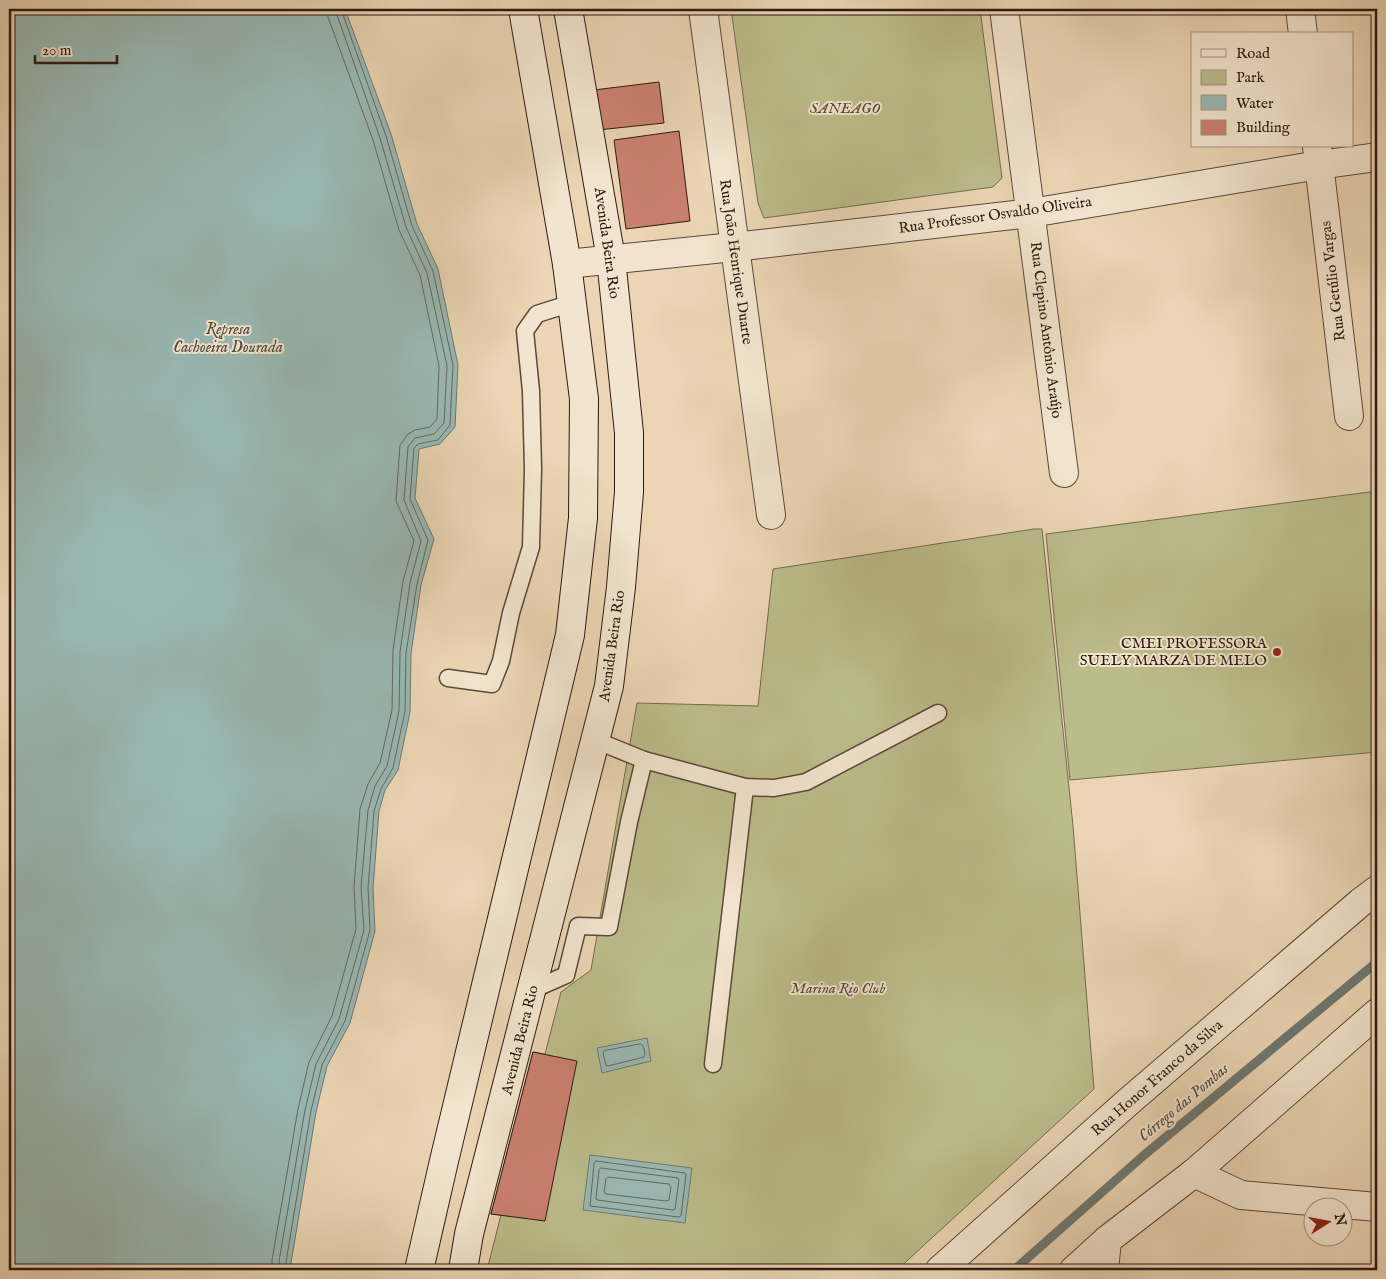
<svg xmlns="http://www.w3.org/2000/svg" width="1386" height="1279" viewBox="0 0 1386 1279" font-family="'IM FELL English',serif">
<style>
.green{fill:#bbbc8a;stroke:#746b4e}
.water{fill:#99b8b3;stroke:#6d7972}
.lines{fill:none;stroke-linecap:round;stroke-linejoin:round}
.shore{stroke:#626962;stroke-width:1}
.stream{stroke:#6d7972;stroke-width:9}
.building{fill:#cb806f;stroke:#2c1a11}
.service-casing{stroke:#5c493a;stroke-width:19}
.minor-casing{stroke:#5c493a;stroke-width:30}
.tertiary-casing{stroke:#5c493a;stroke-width:30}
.secondary-casing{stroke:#2c1a11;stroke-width:30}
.service{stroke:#f2e4ce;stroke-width:16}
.minor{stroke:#f2e4ce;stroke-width:28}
.tertiary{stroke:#f2e4ce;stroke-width:28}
.secondary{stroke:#f2e4ce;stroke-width:28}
.poi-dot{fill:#8f2418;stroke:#f2e4ce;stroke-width:2}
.labels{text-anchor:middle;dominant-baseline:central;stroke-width:4;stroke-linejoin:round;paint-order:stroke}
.park-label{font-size:15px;font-style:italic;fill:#574b35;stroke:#f2e4ce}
.street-label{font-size:15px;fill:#2c1a11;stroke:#f2e4ce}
.poi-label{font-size:15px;fill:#2c1a11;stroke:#f2e4ce;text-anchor:end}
.water-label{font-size:16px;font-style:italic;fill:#4d4942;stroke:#f2e4ce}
</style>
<rect width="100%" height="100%" fill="#ebd5b4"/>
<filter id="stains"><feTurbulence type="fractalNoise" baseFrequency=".004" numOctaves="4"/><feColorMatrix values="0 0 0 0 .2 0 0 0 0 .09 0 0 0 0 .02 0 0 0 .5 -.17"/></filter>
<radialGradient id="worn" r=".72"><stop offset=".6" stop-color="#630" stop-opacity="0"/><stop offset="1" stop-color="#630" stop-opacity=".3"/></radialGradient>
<g class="green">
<polygon points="731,9 980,9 1002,178 993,187 764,218 758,203"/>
<polygon points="1377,491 1377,752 1070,780 1046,534"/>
<polygon points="1034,529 1042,529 1073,826 1094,1089 897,1270 487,1270 501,1215 491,1214 533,1052 545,1054 561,992 591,970 637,703 758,706 773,569"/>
</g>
<g class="water">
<polygon points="9,9 345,9 391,134 417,224 438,269 458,365 455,427 440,444 419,449 415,498 434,539 421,585 411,653 410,712 398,770 385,790 379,811 373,888 375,931 350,1023 327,1066 316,1112 291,1263 291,1270 9,1270"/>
<polygon points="647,1038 651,1061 602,1073 597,1048"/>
<polygon points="590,1155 692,1168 685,1223 583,1210"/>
</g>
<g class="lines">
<g class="shore">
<path d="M641,1044C644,1046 646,1054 644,1057L608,1066L606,1065L603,1054L604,1051Z"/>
<polygon points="596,1161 685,1173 686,1175 681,1216 678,1217 590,1206 594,1164"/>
<polygon points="601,1168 678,1178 679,1180 675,1209 673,1210 597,1200 596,1198 599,1170"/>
<polygon points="608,1177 669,1184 671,1187 669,1200 666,1201 606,1194 604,1192 606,1179"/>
<polyline points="272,1270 272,1260 298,1109 309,1062 332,1016 356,929 354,887 360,809 368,784 380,763 392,710 393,650 403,581 414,541 396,501 400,445 408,434 415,430 430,427 437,419 439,366 420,275 399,230 373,140 328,17 327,9"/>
<polyline points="280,1270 279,1261 305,1110 316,1064 339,1019 364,930 361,887 368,810 375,786 387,766 399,711 400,652 410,583 421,541 404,500 408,447 415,438 434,434 444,423 447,366 427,273 406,227 380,138 335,9"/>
<polyline points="286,1270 286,1262 311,1111 322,1065 345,1021 370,930 368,888 374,811 381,789 393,768 405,711 406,653 417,584 428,540 410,499 414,448 418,444 438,440 450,425 453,365 433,271 412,226 386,136 341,9"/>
</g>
<polyline class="stream" points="1014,1270 1143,1156 1377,962"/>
</g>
<g class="building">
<polygon points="659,82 664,123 598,130 594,90"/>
<polygon points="679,131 690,221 626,229 614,140"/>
<polygon points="533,1052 577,1061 545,1221 491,1214"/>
</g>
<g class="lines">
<defs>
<g id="service">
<polyline points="448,678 492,684 501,661 511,613 531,547 533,469 531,391 525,331 537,314 572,303"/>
<polyline points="595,740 644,760 745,787 774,788 806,782 938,713"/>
<polyline points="532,990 566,975 578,926 609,927 629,822 644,760"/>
<polyline points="713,1064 745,787"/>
</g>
<g id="minor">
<polyline points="703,9 771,515"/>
<polyline points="1004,9 1064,473"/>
<polyline points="1300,9 1303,34"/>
<polyline points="1317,147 1349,416"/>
<polyline points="567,264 734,247 1031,213 1319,165 1377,157"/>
<polyline points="1194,1173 1241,1195 1377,1207"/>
<polyline points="1104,1270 1107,1240"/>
</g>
<g id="tertiary">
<polyline points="940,1270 1128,1102 1361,902 1377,890"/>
<polyline points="1074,1270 1107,1240 1194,1173 1377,1013"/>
</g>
<g id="secondary">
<polyline points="419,1270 444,1161 570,635 583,518 584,399 567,264 523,9"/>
<polyline points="463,1270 469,1234 609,686 621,587 629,492 629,433 611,259 568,9"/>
</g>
</defs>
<use href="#service" class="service-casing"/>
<use href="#minor" class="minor-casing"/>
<use href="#tertiary" class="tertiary-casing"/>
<use href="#secondary" class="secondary-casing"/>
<use href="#service" class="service"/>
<use href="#minor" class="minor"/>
<use href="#tertiary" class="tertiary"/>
<use href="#secondary" class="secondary"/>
</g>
<circle class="poi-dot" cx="1277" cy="652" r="5"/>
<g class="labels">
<g class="park-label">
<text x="845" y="108">SANEAGO</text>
<text x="838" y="988">Marina Rio Club</text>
</g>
<g class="street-label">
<text transform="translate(995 215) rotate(-8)">Rua Professor Osvaldo Oliveira</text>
<text transform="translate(607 243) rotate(82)">Avenida Beira Rio</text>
<text transform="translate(736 262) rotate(82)">Rua João Henrique Duarte</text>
<text transform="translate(1333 281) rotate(-97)">Rua Getúlio Vargas</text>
<text transform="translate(1046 330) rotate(83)">Rua Clepino Antônio Araújo</text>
<text transform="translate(612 646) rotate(-82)">Avenida Beira Rio</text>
<text transform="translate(520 1040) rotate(-76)">Avenida Beira Rio</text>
<text transform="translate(1157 1078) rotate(-41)">Rua Honor Franco da Silva</text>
</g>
<g class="poi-label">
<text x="1267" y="643">CMEI PROFESSORA<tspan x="1267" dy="17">SUELY MARZA DE MELO</tspan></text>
</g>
<g class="water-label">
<text x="228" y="330">Represa<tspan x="228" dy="18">Cachoeira Dourada</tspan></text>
<text transform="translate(1184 1103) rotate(-40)">Córrego das Pombas</text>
</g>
</g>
<rect width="1386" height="1279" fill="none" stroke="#ebd5b4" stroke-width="30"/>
<rect x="10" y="10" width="1366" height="1259" fill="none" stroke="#2c1a11" stroke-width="2.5"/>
<rect x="15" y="15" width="1356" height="1249" fill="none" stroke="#2c1a11"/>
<rect x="1191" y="32" width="162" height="115" fill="#f2e4ce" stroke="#a39382"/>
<rect x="1201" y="49" width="25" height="8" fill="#f2e4ce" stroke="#a39382"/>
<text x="1236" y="58" font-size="15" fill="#2c1a11">Road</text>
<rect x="1201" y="70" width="25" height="15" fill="#bbbc8a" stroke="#a39382"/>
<text x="1236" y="82" font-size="15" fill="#2c1a11">Park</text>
<rect x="1201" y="95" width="25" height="15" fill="#99b8b3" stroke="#a39382"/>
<text x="1236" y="108" font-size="15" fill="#2c1a11">Water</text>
<rect x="1201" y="120" width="25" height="15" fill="#cb806f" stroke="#a39382"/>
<text x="1236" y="132" font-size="15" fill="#2c1a11">Building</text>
<g transform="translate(1328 1222) rotate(79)"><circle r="24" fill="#f2e4ce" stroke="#a39382"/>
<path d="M0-4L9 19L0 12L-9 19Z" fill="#8f2418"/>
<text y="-8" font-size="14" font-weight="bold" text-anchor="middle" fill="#2c1a11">N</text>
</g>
<path d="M35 55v8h82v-8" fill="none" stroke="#2c1a11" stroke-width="2.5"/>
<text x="42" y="55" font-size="15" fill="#2c1a11" stroke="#f2e4ce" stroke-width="4" paint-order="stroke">20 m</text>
<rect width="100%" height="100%" filter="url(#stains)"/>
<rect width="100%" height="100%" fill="url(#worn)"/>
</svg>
